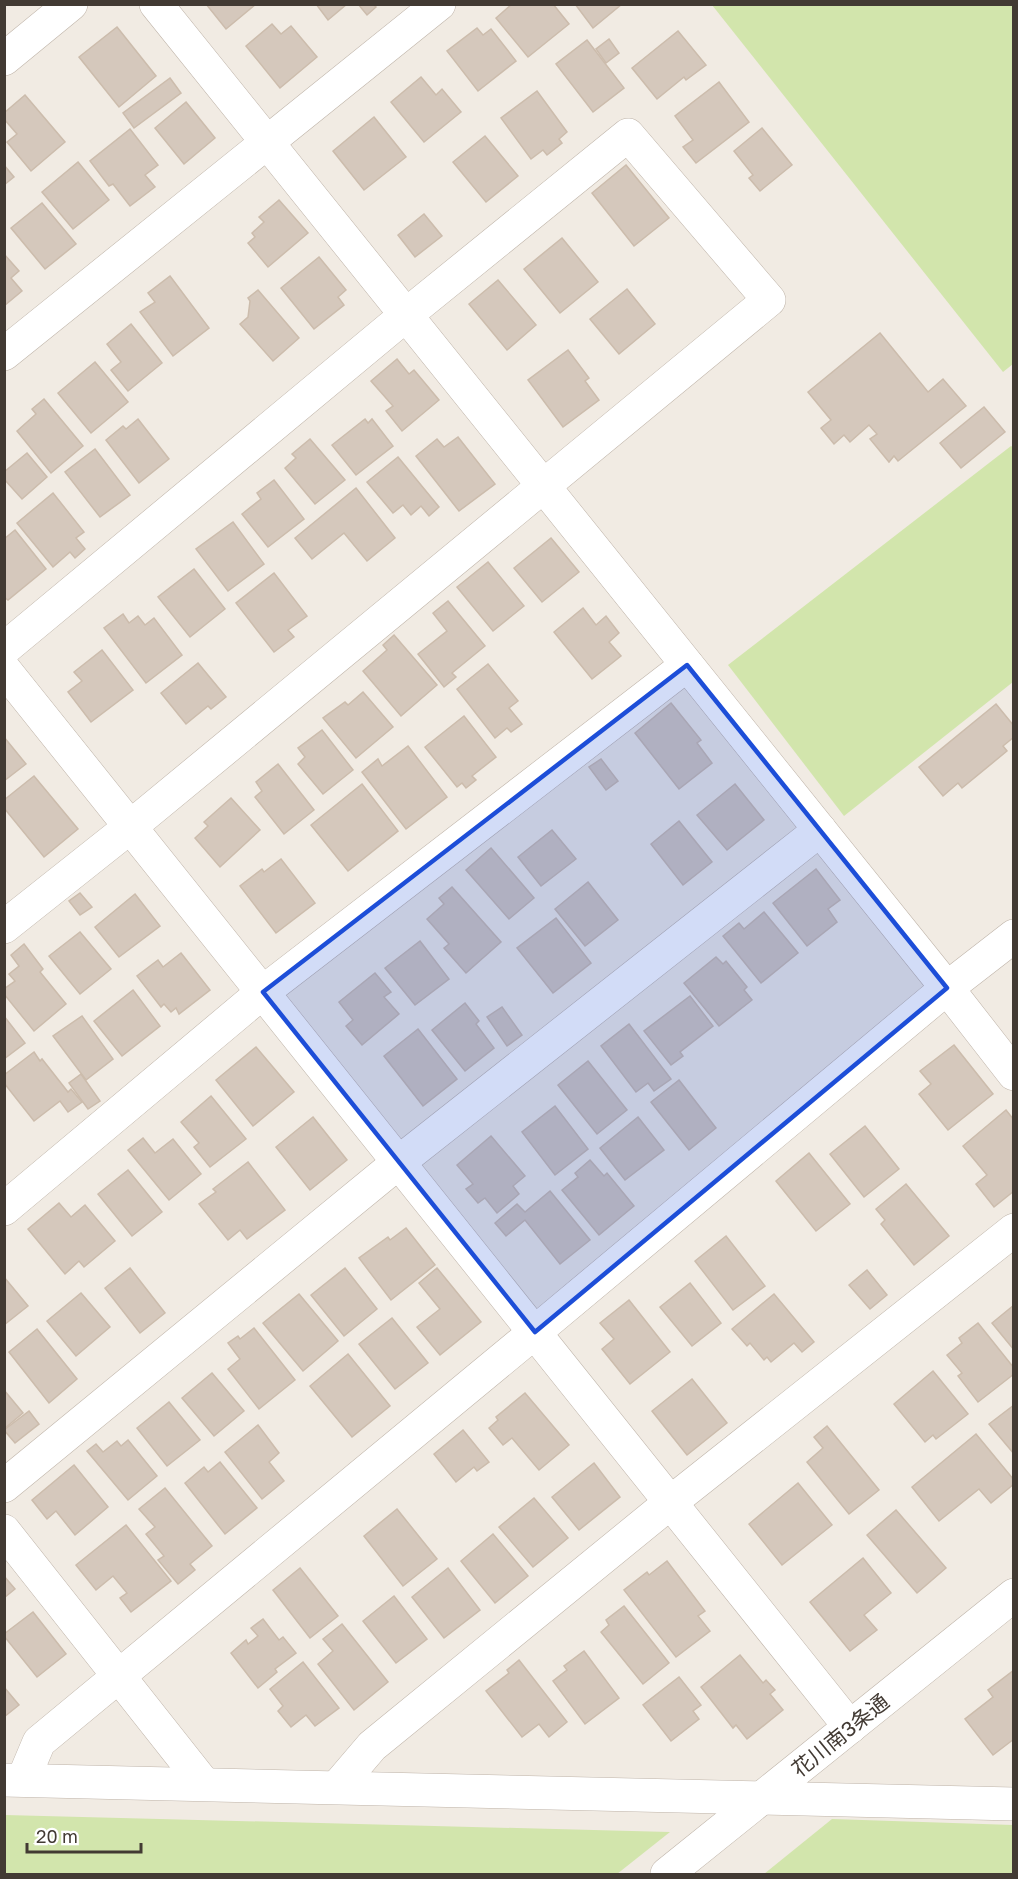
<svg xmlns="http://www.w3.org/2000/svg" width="1018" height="1879" viewBox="0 0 1018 1879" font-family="'Golos Text','Noto Sans JP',sans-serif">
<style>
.green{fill:#d2e5ac}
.building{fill:#d5c8bc;stroke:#ccbcac;stroke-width:1.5}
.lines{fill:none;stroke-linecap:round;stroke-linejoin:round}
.minor-casing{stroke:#bfb4a9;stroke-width:34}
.tertiary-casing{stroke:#bfb4a9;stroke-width:34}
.minor{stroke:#fff;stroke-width:33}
.tertiary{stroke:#fff;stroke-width:33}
.marked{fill:#1d4ed8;fill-opacity:0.2;stroke:#1d4ed8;stroke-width:4.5;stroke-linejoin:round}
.labels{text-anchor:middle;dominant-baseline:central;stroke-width:5;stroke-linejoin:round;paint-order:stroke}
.street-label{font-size:21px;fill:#423a33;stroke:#fff}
</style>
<rect width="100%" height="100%" fill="#f1ebe3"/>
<g class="green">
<polygon points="712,5 1013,5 1013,364 1003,372"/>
<polygon points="1011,446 1014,448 1013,682 844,816 728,665"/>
<polygon points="5,1815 670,1832 617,1874 5,1874"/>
<polygon points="832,1819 1013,1825 1013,1874 764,1874"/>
</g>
<g class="building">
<polygon points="206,4 256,4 226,29"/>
<polygon points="316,4 347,4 328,20"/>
<polygon points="358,4 373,4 376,7 367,15"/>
<polygon points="512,4 553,4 569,24 528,57 496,18"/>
<polygon points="575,4 622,4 593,28"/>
<polygon points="272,24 281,34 291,26 317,57 280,88 246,46"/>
<polygon points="117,27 156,76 119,107 79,57"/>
<polygon points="477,28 483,35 491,29 516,61 478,91 447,51"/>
<polygon points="678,31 706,65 686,80 684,77 657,99 632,68"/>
<polygon points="609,39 619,53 606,63 596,49"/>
<polygon points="587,40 624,88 593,112 556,64"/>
<polygon points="421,77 436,95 442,89 461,112 424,142 391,102"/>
<polygon points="170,78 181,93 134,128 123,113"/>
<polygon points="719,82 749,122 696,163 683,147 693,140 675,116"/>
<polygon points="537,91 567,132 559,139 562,143 547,155 543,150 531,159 501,118"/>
<polygon points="25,95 65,142 31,171 7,142 17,134 4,119 4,113"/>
<polygon points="186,102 215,138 184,164 155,128"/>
<polygon points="374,117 406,157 364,190 333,151"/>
<polygon points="762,128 792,165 760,191 749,178 753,175 734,151"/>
<polygon points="130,129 158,165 145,175 155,187 130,206 113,184 109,186 90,161"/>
<polygon points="485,136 518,176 486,202 453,162"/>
<polygon points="78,162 109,200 73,229 42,192"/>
<polygon points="4,165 14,177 4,185"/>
<polygon points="626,165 669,218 634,246 592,193"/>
<polygon points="279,200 308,233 268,267 248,243 255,237 252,233 264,222 259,217"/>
<polygon points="42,203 76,244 45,269 11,228"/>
<polygon points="424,214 442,236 415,257 398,235"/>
<polygon points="562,238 598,282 560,313 524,269"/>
<polygon points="4,254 19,271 11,278 22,291 4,306"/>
<polygon points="319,257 346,290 338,297 344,305 314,329 281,288"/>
<polygon points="170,276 209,328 173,356 140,312 155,302 148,293"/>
<polygon points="498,280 536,325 507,350 469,304"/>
<polygon points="627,289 655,324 619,354 590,319"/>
<polygon points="258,290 299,338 273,361 240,324 248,317 250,301 248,298"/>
<polygon points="131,324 162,363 128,391 111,370 121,362 107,344"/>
<polygon points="880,333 928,392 943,379 966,406 898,461 894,456 889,462 870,439 877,434 869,425 850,442 844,435 834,444 821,428 831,420 808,392"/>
<polygon points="568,350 589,378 585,381 599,400 563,427 528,380"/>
<polygon points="397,359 409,374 414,370 439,400 402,431 386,411 393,406 371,381"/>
<polygon points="95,362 128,402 91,433 58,393"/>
<polygon points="44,399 83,446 51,473 17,431 36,414 32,409"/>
<polygon points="984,407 1005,432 961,468 940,443"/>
<polygon points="138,419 169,459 139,483 106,440 123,426 126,429"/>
<polygon points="365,419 368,423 372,419 393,446 356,475 332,445"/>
<polygon points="458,437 495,484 459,511 416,456 437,439 444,447"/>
<polygon points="310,439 345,480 315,504 285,468 296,458 292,454"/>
<polygon points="95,449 130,495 100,517 65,472"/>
<polygon points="27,453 47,477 22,499 4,479 4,472"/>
<polygon points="398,457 439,507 429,516 421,506 411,515 403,505 393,513 367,482"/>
<polygon points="274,480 304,519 268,547 242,514 261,499 257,493"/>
<polygon points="356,488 395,538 367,561 344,533 312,559 295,538"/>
<polygon points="53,493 84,532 76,538 85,549 75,558 70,552 53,567 17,523"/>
<polygon points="233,522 264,564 228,591 196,549"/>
<polygon points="15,530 46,569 8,600 4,597 4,539"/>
<polygon points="551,538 579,572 542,602 514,568"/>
<polygon points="488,562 524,606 493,631 457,587"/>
<polygon points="194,569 225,609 190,637 158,597"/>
<polygon points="274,573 307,616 288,630 294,637 274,652 236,603"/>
<polygon points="448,601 485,646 452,673 456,677 444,687 418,654 447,631 433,613"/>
<polygon points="583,608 596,625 606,616 619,633 609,642 621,656 592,679 554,632"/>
<polygon points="123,614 129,623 138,616 145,625 154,618 182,655 146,683 104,628"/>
<polygon points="394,635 437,685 401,716 363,671 387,650 383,645"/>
<polygon points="102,650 133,690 91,722 68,692 82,681 74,672"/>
<polygon points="198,663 226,697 211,709 208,706 186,724 161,693"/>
<polygon points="488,664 518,701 509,708 522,724 511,732 507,728 495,738 457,689"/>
<polygon points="363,692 393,727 356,758 323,718 345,702 348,705"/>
<polygon points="671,703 701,740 697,743 712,763 679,789 635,733"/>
<polygon points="996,704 1014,726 1014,737 1003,746 1007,751 962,788 958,783 943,796 919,767"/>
<polygon points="464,716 496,757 472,776 476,780 466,788 462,783 457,787 425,747"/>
<polygon points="322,730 353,770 323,794 298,764 305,757 298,748"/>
<polygon points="4,737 26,764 4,781"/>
<polygon points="408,746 447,797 406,829 362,772 378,759 382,766"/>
<polygon points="601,759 618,781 606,790 589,767"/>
<polygon points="278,764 314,810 284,834 255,797 262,791 256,782"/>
<polygon points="34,776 78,829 44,857 4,808 4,800"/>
<polygon points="362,784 398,831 348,871 311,825"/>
<polygon points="735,784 764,820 727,850 697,815"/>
<polygon points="231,798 260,830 220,867 195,838 208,826 204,822"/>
<polygon points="679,821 712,862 683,885 651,844"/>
<polygon points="552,830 576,859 541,886 518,857"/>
<polygon points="491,848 534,898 509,919 466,870"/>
<polygon points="281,859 315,903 276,933 240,886 262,869 264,872"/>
<polygon points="816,869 840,900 828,909 837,922 807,946 773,903"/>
<polygon points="588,882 618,920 585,946 555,909"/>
<polygon points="452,887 501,942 466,973 444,948 449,944 427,919 444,904 439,898"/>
<polygon points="80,893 92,907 80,915 69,901"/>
<polygon points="135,894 160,926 119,957 95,927"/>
<polygon points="764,912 798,953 761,983 723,936 739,923 744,929"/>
<polygon points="556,918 591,963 553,993 517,948"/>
<polygon points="80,932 111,969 80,994 49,956"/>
<polygon points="420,941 449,979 415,1005 385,968"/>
<polygon points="24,944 43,969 40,972 66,1004 34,1031 4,994 4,989 15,981 9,974 19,966 11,955"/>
<polygon points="181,953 210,990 179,1014 176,1008 171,1012 164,1004 161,1007 137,976 158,960 163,967"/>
<polygon points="716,957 723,964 726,961 747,987 744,990 752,1000 719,1026 684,983"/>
<polygon points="375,973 391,992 384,997 399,1014 362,1045 346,1026 353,1020 339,1002"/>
<polygon points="133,990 160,1026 122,1056 94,1021"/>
<polygon points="690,996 713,1026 680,1052 683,1056 671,1065 644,1031"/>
<polygon points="465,1003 479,1021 476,1024 494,1048 465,1071 432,1030"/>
<polygon points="502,1007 522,1035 507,1046 487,1017"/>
<polygon points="4,1016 25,1043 4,1059"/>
<polygon points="82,1016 113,1059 86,1080 53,1036"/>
<polygon points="629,1024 671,1079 654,1091 648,1083 636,1092 601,1046"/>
<polygon points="418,1029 457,1079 423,1106 384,1056"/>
<polygon points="954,1045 993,1094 948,1130 919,1094 931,1084 920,1071"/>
<polygon points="256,1047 294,1092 253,1126 216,1080"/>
<polygon points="34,1052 40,1061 42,1059 68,1092 71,1089 82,1102 68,1112 60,1101 34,1121 4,1083 4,1075"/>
<polygon points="588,1061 627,1110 597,1134 558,1085"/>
<polygon points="81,1074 100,1101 88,1109 69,1083"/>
<polygon points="679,1080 716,1128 689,1150 651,1102"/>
<polygon points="211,1096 246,1139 210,1167 194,1147 199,1143 181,1122"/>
<polygon points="555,1106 588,1149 555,1175 522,1132"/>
<polygon points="1006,1110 1014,1120 1014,1191 994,1207 976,1184 987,1175 963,1146"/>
<polygon points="313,1117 347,1160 310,1190 276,1147"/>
<polygon points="638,1117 664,1150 625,1180 600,1148"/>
<polygon points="865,1126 899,1169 864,1197 830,1154"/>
<polygon points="491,1136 525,1176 513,1186 519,1194 497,1213 485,1198 478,1203 466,1189 473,1184 457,1165"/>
<polygon points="143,1138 155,1153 173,1139 201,1174 169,1200 128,1150"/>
<polygon points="809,1153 850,1204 816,1231 776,1181"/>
<polygon points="590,1160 604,1176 607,1173 634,1206 599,1235 562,1190 578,1177 575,1173"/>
<polygon points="248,1162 285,1210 247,1239 240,1230 228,1240 199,1204 216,1192 213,1189"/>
<polygon points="128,1170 162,1212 132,1236 98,1194"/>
<polygon points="906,1184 949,1236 914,1265 881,1224 885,1220 876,1209"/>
<polygon points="550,1191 590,1240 560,1264 525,1220 506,1236 495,1223 517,1204 525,1212"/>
<polygon points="59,1203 71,1217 85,1205 115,1241 84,1267 79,1261 65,1274 28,1229"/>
<polygon points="406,1228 435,1265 391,1300 359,1258 388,1237 390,1240"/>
<polygon points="726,1236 765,1286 733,1310 695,1261"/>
<polygon points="130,1268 165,1313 140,1333 105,1288"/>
<polygon points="345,1268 377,1309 344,1336 311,1295"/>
<polygon points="437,1268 481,1322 440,1355 417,1327 440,1309 419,1283"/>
<polygon points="867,1270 887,1295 870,1309 849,1285"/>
<polygon points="4,1277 28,1306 4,1325"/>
<polygon points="690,1283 721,1323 692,1346 660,1307"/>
<polygon points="81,1293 110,1327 76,1356 47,1321"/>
<polygon points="299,1294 338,1341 303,1371 263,1323"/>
<polygon points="774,1294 814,1342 802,1352 794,1343 771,1362 767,1357 764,1360 750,1343 747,1346 732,1329"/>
<polygon points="629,1300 670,1352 630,1384 602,1349 614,1339 600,1323"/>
<polygon points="1014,1305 1014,1350 992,1323"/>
<polygon points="392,1318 428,1363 395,1389 359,1344"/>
<polygon points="978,1323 1014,1368 1014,1374 978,1402 958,1376 962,1373 947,1355 962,1343 959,1338"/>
<polygon points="254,1328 295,1380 259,1409 228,1369 240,1359 228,1343 238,1336 240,1339"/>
<polygon points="37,1329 77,1379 49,1403 9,1352"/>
<polygon points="348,1354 390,1406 352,1437 310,1386"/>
<polygon points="933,1371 968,1414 936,1439 933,1435 925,1442 894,1404"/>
<polygon points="212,1373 244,1411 214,1436 182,1398"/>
<polygon points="692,1379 727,1423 687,1455 652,1411"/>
<polygon points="4,1390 23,1413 4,1429"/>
<polygon points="525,1393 569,1445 539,1470 512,1438 503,1445 489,1428 498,1420 496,1417"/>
<polygon points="169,1402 200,1440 167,1466 137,1428"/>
<polygon points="1014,1405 1014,1454 989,1424"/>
<polygon points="29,1411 39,1424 15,1443 4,1430"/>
<polygon points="258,1425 279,1453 269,1462 284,1481 262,1499 225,1452"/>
<polygon points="827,1426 879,1490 849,1514 807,1462 823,1448 814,1437"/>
<polygon points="463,1430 489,1462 477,1471 474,1467 456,1482 434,1454"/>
<polygon points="976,1434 1014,1480 1014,1484 991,1503 979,1489 939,1521 912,1487"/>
<polygon points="128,1440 157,1476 128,1500 87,1451 96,1444 103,1452 117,1441 121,1446"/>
<polygon points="220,1462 257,1508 225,1534 185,1483 204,1467 208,1472"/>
<polygon points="594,1463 620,1497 579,1530 552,1497"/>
<polygon points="74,1465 108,1507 75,1535 56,1511 47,1519 32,1500"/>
<polygon points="798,1483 832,1525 782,1565 749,1524"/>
<polygon points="165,1488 212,1546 190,1564 195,1570 178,1584 158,1560 164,1556 146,1534 155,1527 139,1509"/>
<polygon points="534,1498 568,1538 533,1567 499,1527"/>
<polygon points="397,1509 437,1559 403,1586 364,1536"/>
<polygon points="896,1510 946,1568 917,1593 867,1535"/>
<polygon points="126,1525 171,1581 131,1612 120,1598 127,1593 113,1576 96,1590 76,1565"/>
<polygon points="493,1534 528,1576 495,1603 461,1561"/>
<polygon points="863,1558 891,1593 864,1615 877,1630 850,1651 810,1602"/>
<polygon points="667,1561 705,1611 698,1616 710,1631 676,1657 624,1590 647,1572 649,1575"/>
<polygon points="300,1568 338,1616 310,1638 273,1590"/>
<polygon points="448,1568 480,1610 444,1638 412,1597"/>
<polygon points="4,1576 15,1589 4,1598"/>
<polygon points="394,1596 427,1639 396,1663 363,1621"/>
<polygon points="624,1606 669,1663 643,1684 601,1632 609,1625 606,1620"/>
<polygon points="33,1612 66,1654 37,1677 4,1636 4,1634"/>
<polygon points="263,1619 279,1640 283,1637 296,1653 275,1669 277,1672 258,1688 231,1653 246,1640 248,1644 258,1636 251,1628"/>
<polygon points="342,1624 388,1682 354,1710 318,1664 333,1651 323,1639"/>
<polygon points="584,1651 619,1698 585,1724 553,1681 567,1670 564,1666"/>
<polygon points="740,1655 763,1683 766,1680 775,1690 770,1694 783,1710 747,1739 736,1725 733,1728 701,1687"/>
<polygon points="519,1660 567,1722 549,1737 539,1724 522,1737 486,1691 509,1673 507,1670"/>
<polygon points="303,1662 339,1708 315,1726 306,1715 291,1727 278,1711 283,1706 270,1689"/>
<polygon points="1014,1670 1014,1739 993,1755 965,1719 993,1697 988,1690"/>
<polygon points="679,1677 701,1705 693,1711 699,1719 671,1741 643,1705"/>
<polygon points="4,1687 19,1705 4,1717"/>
</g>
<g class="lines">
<defs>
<g id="minor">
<polyline points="156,4 947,988 1014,1074"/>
<polyline points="4,59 71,4"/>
<polyline points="4,354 439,4"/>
<polyline points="4,649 406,315 628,135 769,300 130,827 4,927"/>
<polyline points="4,669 850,1727"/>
<polyline points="4,1209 263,992 687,665"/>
<polyline points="4,1486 399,1162 820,830"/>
<polyline points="4,1531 204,1784"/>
<polyline points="4,1780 1014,1804"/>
<polyline points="23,1780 39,1742 535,1332 947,988 1014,936"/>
<polyline points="337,1787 372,1746 671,1502 1014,1230"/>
</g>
<polyline id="tertiary" points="667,1874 1014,1595"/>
</defs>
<use href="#minor" class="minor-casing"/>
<use href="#tertiary" class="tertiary-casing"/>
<use href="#minor" class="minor"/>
<use href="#tertiary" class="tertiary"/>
</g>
<path class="marked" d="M687,665L947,988L535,1332L263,992Z"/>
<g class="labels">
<g class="street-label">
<text transform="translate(840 1735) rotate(-39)">花川南3条通</text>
</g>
</g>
<rect width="1018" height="1879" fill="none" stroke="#423a33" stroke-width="12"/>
<path d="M27 1843v9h114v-9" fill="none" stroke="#423a33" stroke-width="3"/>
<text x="36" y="1843" font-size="18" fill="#423a33" stroke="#ffffff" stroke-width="4.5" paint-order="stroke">20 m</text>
</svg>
